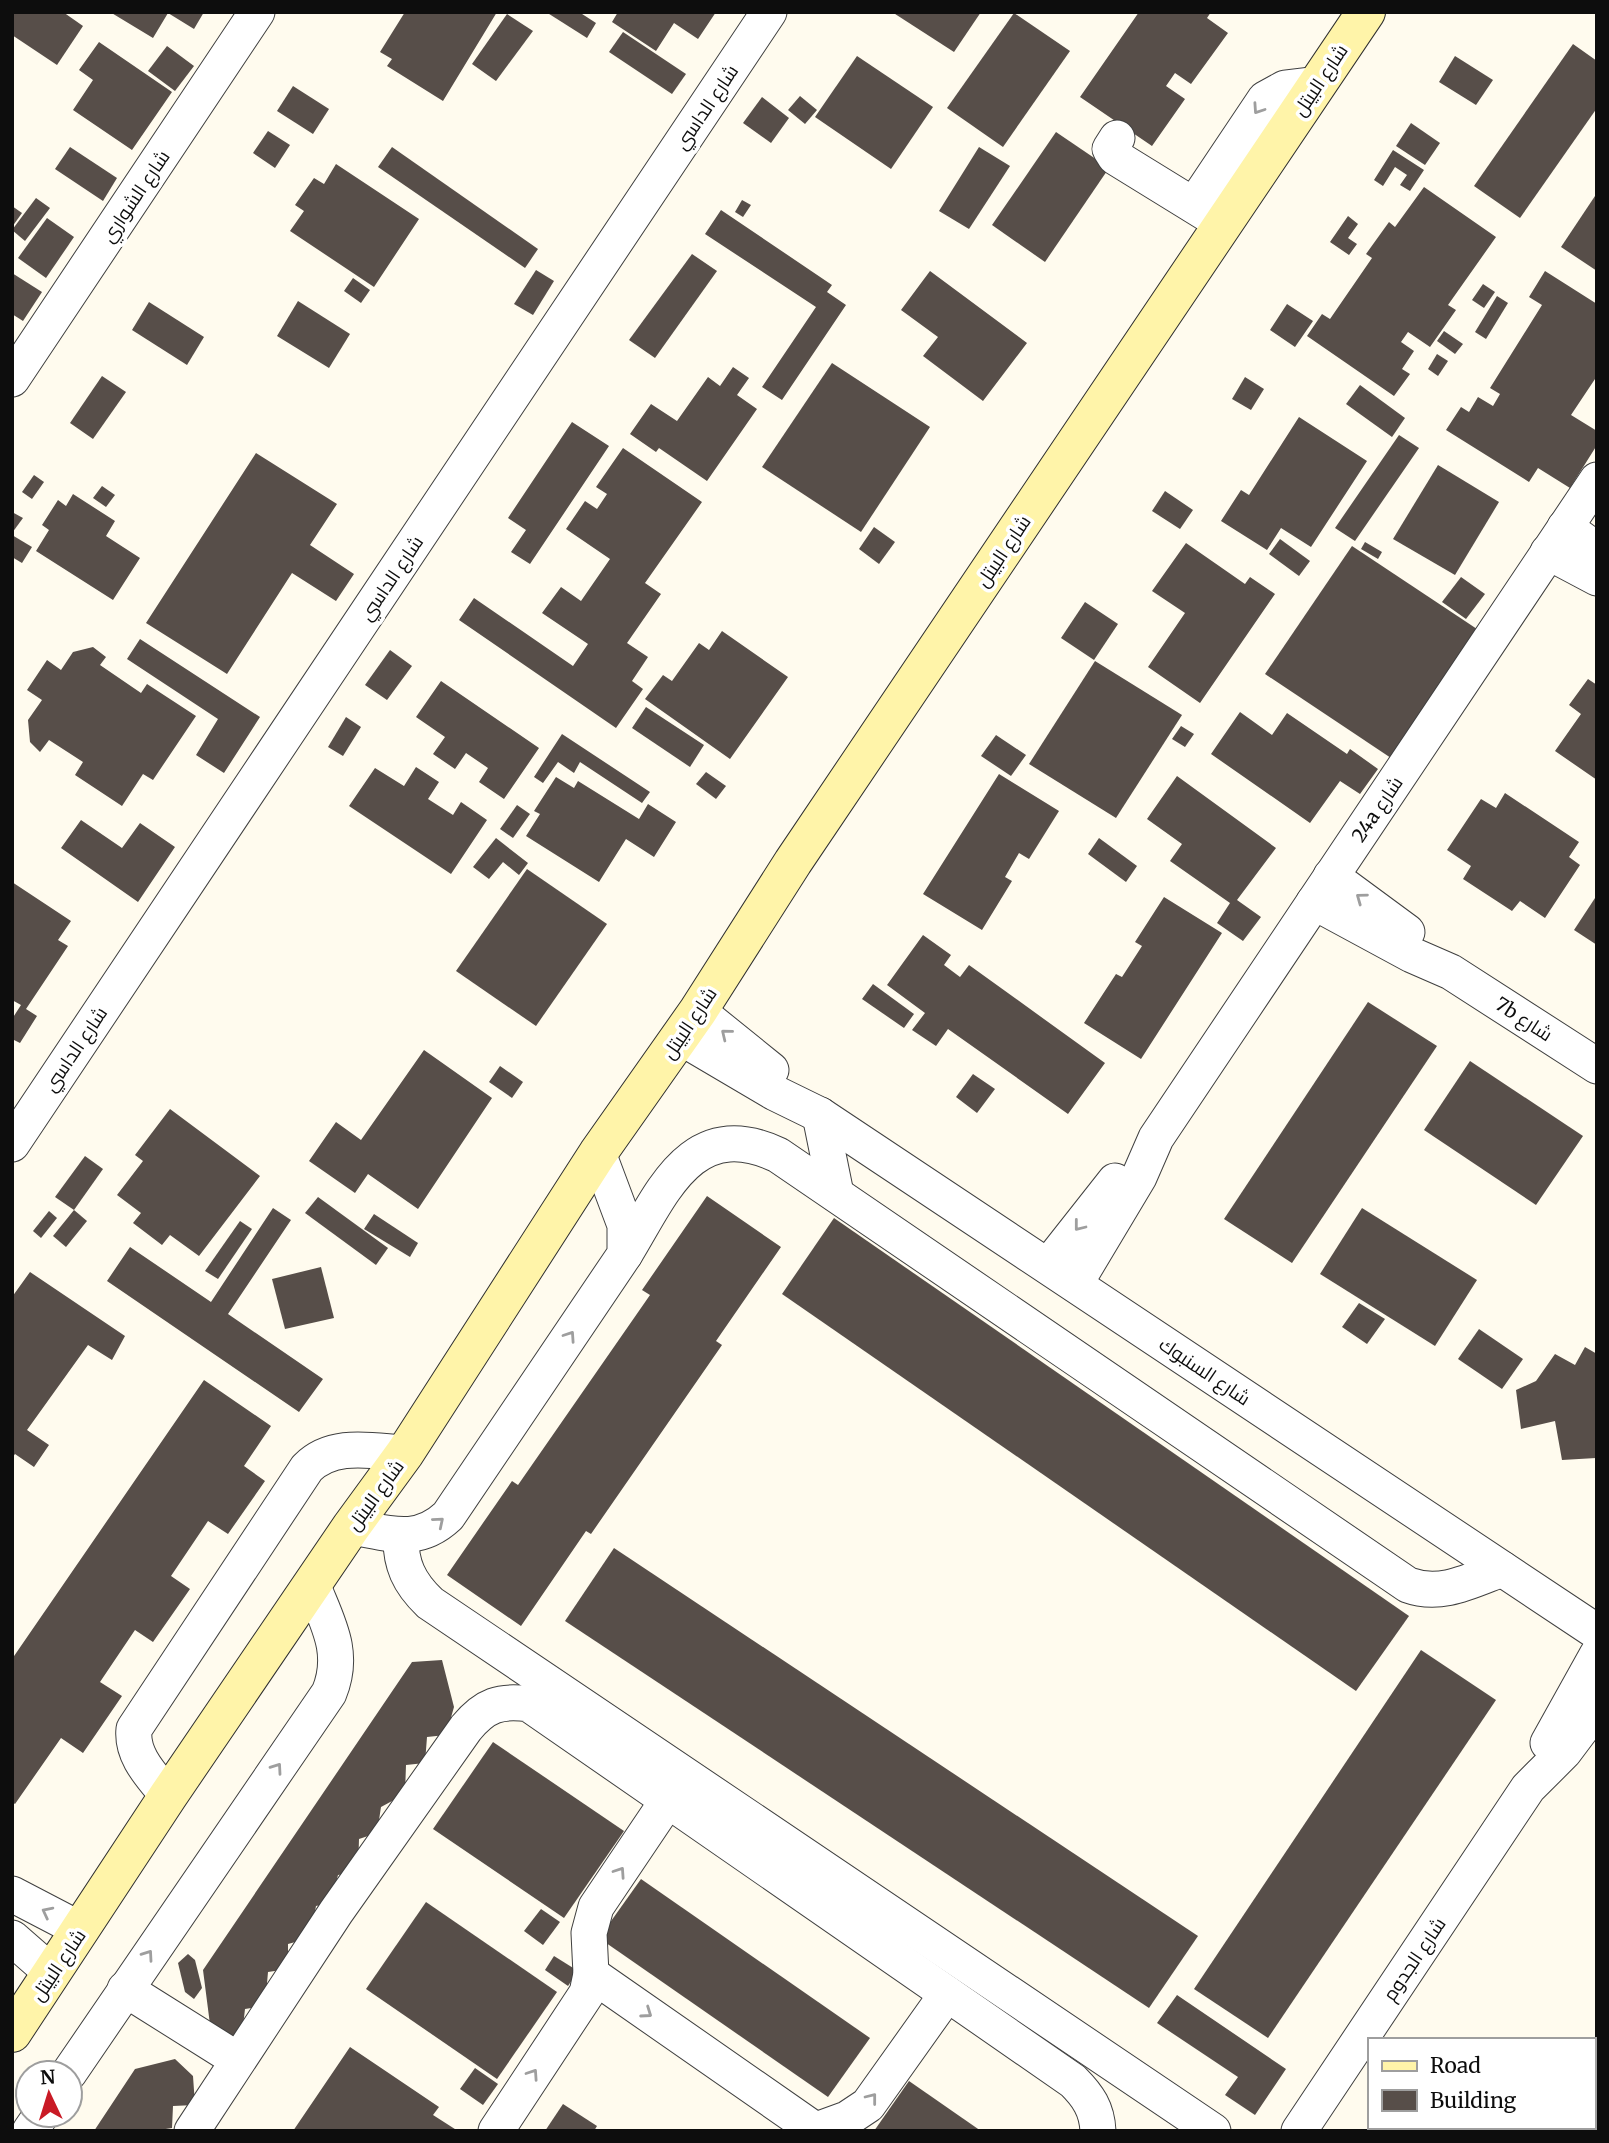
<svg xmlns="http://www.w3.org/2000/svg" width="1609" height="2143" viewBox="0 0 1609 2143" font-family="Merriweather,Cairo,serif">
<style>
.building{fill:#574e49}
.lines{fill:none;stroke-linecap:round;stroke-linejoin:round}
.street-casing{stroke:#404040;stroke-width:37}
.secondary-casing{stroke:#2f2f2f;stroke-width:40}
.street{stroke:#fff;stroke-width:35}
.secondary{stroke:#fff4a9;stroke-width:38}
.oneway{stroke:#9e9e9e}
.labels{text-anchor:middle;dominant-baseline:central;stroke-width:7;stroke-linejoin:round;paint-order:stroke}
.street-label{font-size:19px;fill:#0d0d0d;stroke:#fff}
</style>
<rect width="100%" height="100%" fill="#fffbee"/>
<g class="building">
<polygon points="12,12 63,12 83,26 57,65 12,35"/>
<polygon points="110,12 204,12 194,29 168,13 153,38"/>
<polygon points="405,12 497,12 443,101 387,66 392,59 380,52"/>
<polygon points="546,12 579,12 596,23 587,38"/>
<polygon points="618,12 716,12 698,39 674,23 656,51 612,22"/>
<polygon points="892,12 981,12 954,52"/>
<polygon points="1139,12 1211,12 1207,18 1228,33 1191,84 1175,73 1166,86 1185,99 1152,146 1080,97"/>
<polygon points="1014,13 1070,51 1003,147 947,108"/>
<polygon points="507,14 533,31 496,81 472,64"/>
<polygon points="623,32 686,74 672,94 609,52"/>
<polygon points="99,42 172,92 132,150 73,110 93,80 79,70"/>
<polygon points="1573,44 1597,61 1597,108 1520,218 1474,186"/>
<polygon points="167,46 194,66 175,91 148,71"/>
<polygon points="857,56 933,107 891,169 815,117"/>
<polygon points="1455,56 1493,80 1476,105 1439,82"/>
<polygon points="293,86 329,109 313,134 277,111"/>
<polygon points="800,96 817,110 805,124 788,110"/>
<polygon points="762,97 789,118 771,143 743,123"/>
<polygon points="1411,123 1440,143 1425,165 1396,146"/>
<polygon points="268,131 290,145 275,168 253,153"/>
<polygon points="1056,132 1109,168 1045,262 992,225"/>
<polygon points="70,147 117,178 103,201 55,169"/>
<polygon points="392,147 538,249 525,268 378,167"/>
<polygon points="979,147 1010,166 969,229 939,211"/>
<polygon points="1393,150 1424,170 1410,191 1400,185 1407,175 1395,167 1383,186 1374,180"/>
<polygon points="336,164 419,219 374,287 290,231 304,211 295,205 314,178 324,184"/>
<polygon points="1424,187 1496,237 1448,305 1456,310 1430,347 1408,332 1401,342 1414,351 1402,369 1410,374 1394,396 1307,336 1322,314 1330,319 1372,258 1366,254 1389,222 1395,227"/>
<polygon points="1597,193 1597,271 1561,247"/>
<polygon points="36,198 50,208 25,241 12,230"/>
<polygon points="742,200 751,205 743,217 735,212"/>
<polygon points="12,206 22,213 12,227"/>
<polygon points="721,210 832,285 827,292 846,305 782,400 762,387 816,307 705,234"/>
<polygon points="1348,216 1358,224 1348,238 1357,244 1349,255 1330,242"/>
<polygon points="47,218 74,237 46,278 18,258"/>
<polygon points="692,254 717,271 655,358 629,340"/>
<polygon points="536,270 554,281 533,315 514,304"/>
<polygon points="930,271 1027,343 983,401 923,356 938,337 901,310"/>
<polygon points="1545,271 1597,304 1597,376 1571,415 1597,431 1597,445 1570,488 1538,468 1529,482 1446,430 1461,407 1469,412 1478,397 1493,406 1500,394 1490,388 1542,305 1529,297"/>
<polygon points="12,273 42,292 23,321 12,314"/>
<polygon points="353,278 370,290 361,303 344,291"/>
<polygon points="1483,284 1495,292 1484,308 1472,300"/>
<polygon points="1497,296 1508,303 1486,339 1475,332"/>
<polygon points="298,301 350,334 329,368 277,336"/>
<polygon points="149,302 204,337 187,365 132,330"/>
<polygon points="1287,304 1313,321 1295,347 1270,330"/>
<polygon points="1444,331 1463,344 1455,354 1437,341"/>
<polygon points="1437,354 1448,361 1438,376 1428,369"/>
<polygon points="832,363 930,427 861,532 762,467"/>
<polygon points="733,367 749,378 737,395 757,409 707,481 659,448 656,452 630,434 651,404 677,421 708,377 720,386"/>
<polygon points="102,376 126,392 93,439 70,423"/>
<polygon points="1245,377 1264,389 1251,410 1232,399"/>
<polygon points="1360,385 1405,418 1392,437 1346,404"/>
<polygon points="1299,417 1367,461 1311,547 1281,528 1267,550 1221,521 1241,490 1249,495"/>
<polygon points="572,422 609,446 530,564 511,552 526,530 508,518"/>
<polygon points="1399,435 1419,448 1355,541 1335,528"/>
<polygon points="623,448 702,502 645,583 661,594 627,643 648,657 632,681 643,689 616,728 459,620 474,598 573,666 588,644 542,613 561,587 581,601 610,559 566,529 585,501 597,509 607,494 596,487"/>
<polygon points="256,453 337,504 310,545 354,574 336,601 292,573 227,674 146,623"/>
<polygon points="1438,465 1499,502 1455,575 1393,539"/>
<polygon points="34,475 44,482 32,499 22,492"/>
<polygon points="102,486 115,495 106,507 93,498"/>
<polygon points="1165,491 1193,510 1180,529 1152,511"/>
<polygon points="73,494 115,521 106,536 140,558 113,600 36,551 49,530 42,525 58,500 66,506"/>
<polygon points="12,512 23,518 12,533"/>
<polygon points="874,527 895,542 879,564 859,549"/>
<polygon points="12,535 32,547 22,563 12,557"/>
<polygon points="1280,539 1310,561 1299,576 1269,554"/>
<polygon points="1365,542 1382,552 1378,559 1361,549"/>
<polygon points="1186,543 1245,584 1250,577 1275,594 1200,703 1148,667 1185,613 1152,591"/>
<polygon points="1352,546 1483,633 1397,762 1265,674"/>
<polygon points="1461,577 1485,594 1466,619 1442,602"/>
<polygon points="1085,602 1118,624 1094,660 1061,638"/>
<polygon points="722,631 788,677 730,759 645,699 663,675 672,681 699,643 709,650"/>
<polygon points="140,639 260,717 224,773 196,755 218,719 127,659"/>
<polygon points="93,647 106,657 100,665 141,693 147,684 196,716 153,780 143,774 122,806 75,775 83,762 49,740 40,752 30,742 28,720 42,700 27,690 47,660 61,670 73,652"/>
<polygon points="390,650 412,666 387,700 365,685"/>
<polygon points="1095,661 1182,715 1116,818 1029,764"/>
<polygon points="1588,679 1597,685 1597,780 1555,751 1581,714 1569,705"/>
<polygon points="441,681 539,748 504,799 479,782 488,768 466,753 455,769 433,754 445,737 416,717"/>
<polygon points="646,707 704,745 690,767 632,728"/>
<polygon points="1240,712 1272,735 1287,713 1347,754 1350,749 1378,769 1360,794 1340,781 1310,823 1211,754"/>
<polygon points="346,717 361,727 343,756 328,747"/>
<polygon points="1181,726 1194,734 1185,747 1172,739"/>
<polygon points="562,734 650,792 642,803 580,762 574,773 558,762 543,783 534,777"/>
<polygon points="996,735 1026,755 1011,776 981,756"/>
<polygon points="416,767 439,782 428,799 453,815 461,802 487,820 451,874 349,806 375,768 404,786"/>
<polygon points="706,772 726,786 716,799 696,784"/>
<polygon points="999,774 1059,811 1029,859 1019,853 1005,877 1012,881 982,930 923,894"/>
<polygon points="1177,776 1276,848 1237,900 1261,917 1243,941 1217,923 1230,903 1170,861 1182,844 1147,819"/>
<polygon points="556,777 574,788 578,781 639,819 648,804 676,822 654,857 626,839 599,882 526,836 540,814 534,811"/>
<polygon points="1505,793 1579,842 1569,857 1580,865 1545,918 1520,901 1512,911 1463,879 1471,866 1447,850 1481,799 1496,808"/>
<polygon points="517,805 530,814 513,838 500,829"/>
<polygon points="81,820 122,848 140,823 175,847 138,902 61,848"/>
<polygon points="496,838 528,863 519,875 503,862 489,879 473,867"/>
<polygon points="1099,838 1137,866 1126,882 1088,854"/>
<polygon points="527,869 607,924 536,1026 456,971"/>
<polygon points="12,882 71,921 58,940 68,946 26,1009 37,1016 20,1043 12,1039 12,1019 21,1005 12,1000"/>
<polygon points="1597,895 1597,945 1574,930"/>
<polygon points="1164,897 1222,933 1141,1059 1084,1023 1116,974 1122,977 1142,946 1135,942"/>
<polygon points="923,935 951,955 944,965 960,977 969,965 1105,1063 1068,1114 948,1029 936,1046 912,1030 925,1013 887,985"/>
<polygon points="873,984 914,1014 904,1028 862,999"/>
<polygon points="1368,1002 1437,1046 1292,1263 1224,1219"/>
<polygon points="424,1050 492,1098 418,1209 368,1174 355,1193 309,1161 336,1122 361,1140"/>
<polygon points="1470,1061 1583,1136 1536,1205 1424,1130"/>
<polygon points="500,1066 523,1082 512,1098 489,1082"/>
<polygon points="973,1074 995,1089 977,1113 956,1097"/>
<polygon points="170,1109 260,1176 199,1256 170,1235 162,1245 133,1223 141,1213 117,1195 143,1161 135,1155"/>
<polygon points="85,1156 103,1169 74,1210 55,1197"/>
<polygon points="707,1196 781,1247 716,1341 722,1345 591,1534 586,1531 521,1626 447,1575 512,1481 518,1485 650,1295 642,1290"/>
<polygon points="318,1197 388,1248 376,1265 305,1213"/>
<polygon points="273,1208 291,1220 228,1314 323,1379 299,1412 107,1281 130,1247 211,1302"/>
<polygon points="1362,1208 1477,1280 1435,1346 1320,1274"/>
<polygon points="74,1210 87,1221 66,1247 53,1236"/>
<polygon points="49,1211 57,1218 41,1238 33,1231"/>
<polygon points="374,1214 418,1243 410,1257 364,1229"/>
<polygon points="834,1218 1409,1616 1356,1691 782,1294"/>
<polygon points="240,1221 252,1229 218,1279 205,1271"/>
<polygon points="321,1267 334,1318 285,1329 272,1279"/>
<polygon points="30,1272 125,1336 112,1360 88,1345 27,1430 49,1445 34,1467 15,1454 12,1458 12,1297"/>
<polygon points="1359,1303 1385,1319 1367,1344 1342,1327"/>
<polygon points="1479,1329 1523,1359 1502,1389 1458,1359"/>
<polygon points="1585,1347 1597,1354 1597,1456 1596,1458 1562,1460 1555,1421 1521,1429 1516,1390 1536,1381 1555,1354 1575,1365"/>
<polygon points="204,1380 271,1426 244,1466 265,1481 228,1534 208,1521 171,1576 190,1589 153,1642 135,1630 100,1682 122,1696 83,1753 61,1738 15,1804 12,1802 12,1659"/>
<polygon points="614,1548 1198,1936 1149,2008 565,1621"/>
<polygon points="1421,1650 1496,1700 1268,2038 1194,1989"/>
<polygon points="442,1660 454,1707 446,1735 427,1737 425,1763 406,1765 405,1794 381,1807 377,1833 359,1839 358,1872 338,1875 331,1903 316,1906 310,1938 288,1944 288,1969 268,1972 265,2006 245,2009 242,2035 212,2040 203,1970 412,1662"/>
<polygon points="493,1742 624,1831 564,1918 433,1829"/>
<polygon points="641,1879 870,2038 828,2097 599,1938"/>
<polygon points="426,1902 557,1992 497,2079 366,1989"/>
<polygon points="541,1909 560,1922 543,1945 524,1931"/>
<polygon points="188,1954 195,1960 202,1988 194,1999 185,1992 178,1963"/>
<polygon points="554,1956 578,1971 568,1986 545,1970"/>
<polygon points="1177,1995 1286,2069 1255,2115 1225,2095 1238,2077 1157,2023"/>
<polygon points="350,2047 439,2107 433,2115 458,2131 293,2131"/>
<polygon points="175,2059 193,2076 195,2105 173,2106 172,2128 153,2131 94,2131 135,2069"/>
<polygon points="475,2068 498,2084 483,2105 460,2089"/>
<polygon points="909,2081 981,2131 874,2131"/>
<polygon points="563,2104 597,2126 594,2131 545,2131"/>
</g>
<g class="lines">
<defs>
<g id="street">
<polyline points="1117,138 1110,149 1115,157 1214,218"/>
<polyline points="1194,205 1265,99 1285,88 1318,84"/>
<polyline points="12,379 257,12"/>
<polyline points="1565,527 1597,550"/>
<polyline points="1548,552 1597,578"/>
<polyline points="1331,876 1407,932"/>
<polyline points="1314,902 1412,955 1451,972 1597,1066"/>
<polyline points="698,1011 771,1070"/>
<polyline points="680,1037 775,1093 820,1115 1597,1632"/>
<polyline points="820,1115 836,1194"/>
<polyline points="12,1144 769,12"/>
<path d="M625,1254C662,1194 691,1114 778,1155L1408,1585C1441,1597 1470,1581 1502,1569"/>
<polyline points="1048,1266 1115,1181"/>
<polyline points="1075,1284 1139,1177 1156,1138 1597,480"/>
<path d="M351,1527C389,1533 417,1545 448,1516L625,1254V1225L598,1153"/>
<path d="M401,1535C400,1564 409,1583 430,1603L1213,2131"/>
<polyline points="1548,1743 1597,1655"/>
<path d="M168,1796C152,1776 131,1756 134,1729L307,1468C333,1442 371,1451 405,1453"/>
<polyline points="12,1894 81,1930"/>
<polyline points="12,1938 52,1973"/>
<polyline points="591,1974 815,2130"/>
<polyline points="125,1989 238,2060"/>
<path d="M69,2073L329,1693C346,1652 327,1622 312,1584"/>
<polyline points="30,2131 41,2115"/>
<path d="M192,2131L336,1912L466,1728C485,1705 500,1700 529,1704L1073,2081C1088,2096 1097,2109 1098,2131"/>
<polyline points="496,2131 587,1993 591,1974 589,1933 596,1907 668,1800"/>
<polyline points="814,2131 847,2119 868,2105 947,1994"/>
<polyline points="1299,2131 1528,1788 1564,1752 1597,1708"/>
</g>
<polyline id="secondary" points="12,2033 168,1796 351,1527 405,1453 598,1153 698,1011 793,862 1366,12"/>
</defs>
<use href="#street" class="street-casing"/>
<use href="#secondary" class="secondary-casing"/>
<use href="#street" class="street"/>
<use href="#secondary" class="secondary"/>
</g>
<defs><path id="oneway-chevron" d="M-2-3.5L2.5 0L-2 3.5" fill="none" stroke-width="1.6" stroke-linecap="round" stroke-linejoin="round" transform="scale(1.75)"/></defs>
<g class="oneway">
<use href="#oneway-chevron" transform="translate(1258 109) rotate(124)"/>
<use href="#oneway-chevron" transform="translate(1361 898) rotate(-144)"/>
<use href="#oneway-chevron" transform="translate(726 1034) rotate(-141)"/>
<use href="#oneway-chevron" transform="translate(1079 1226) rotate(128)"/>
<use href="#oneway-chevron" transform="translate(570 1336) rotate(-56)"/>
<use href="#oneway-chevron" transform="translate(439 1522) rotate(-40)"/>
<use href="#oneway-chevron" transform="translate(277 1768) rotate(-55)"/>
<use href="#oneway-chevron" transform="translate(620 1872) rotate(-56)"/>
<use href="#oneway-chevron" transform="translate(47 1912) rotate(-153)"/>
<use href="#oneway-chevron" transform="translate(148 1955) rotate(-55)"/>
<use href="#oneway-chevron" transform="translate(647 2013) rotate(35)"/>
<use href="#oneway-chevron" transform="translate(533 2074) rotate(-56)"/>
<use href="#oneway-chevron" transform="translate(872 2098) rotate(-52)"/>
</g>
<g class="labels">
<g class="street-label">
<text transform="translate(1320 80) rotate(-56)">شارع البيتل</text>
<text transform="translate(706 107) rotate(-56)">شارع الداسي</text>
<text transform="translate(135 196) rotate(-56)">شارع الشواري</text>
<text transform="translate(1003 551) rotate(-56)">شارع البيتل</text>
<text transform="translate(391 578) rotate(-56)">شارع الداسي</text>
<text transform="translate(1377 809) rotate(-56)">24a شارع</text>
<text transform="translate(1524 1019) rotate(33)">7b شارع</text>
<text transform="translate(689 1023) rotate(-56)">شارع البيتل</text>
<text transform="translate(75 1049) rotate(-56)">شارع الداسي</text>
<text transform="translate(1205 1371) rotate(34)">شارع السنبوك</text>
<text transform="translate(375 1495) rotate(-54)">شارع البيتل</text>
<text transform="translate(1414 1959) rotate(-56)">شارع الجدوم</text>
<text transform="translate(58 1965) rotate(-56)">شارع البيتل</text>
</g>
</g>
<rect width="1609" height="2143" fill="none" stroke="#0d0d0d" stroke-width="28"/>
<rect x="1368" y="2038" width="228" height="91" fill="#ffffff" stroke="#9e9e9e" stroke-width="2"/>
<rect x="1382" y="2061" width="35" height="10" fill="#fff4a9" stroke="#9e9e9e" stroke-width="2"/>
<text x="1430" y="2073" font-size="21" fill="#0d0d0d">Road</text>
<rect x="1382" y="2090" width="35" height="21" fill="#574e49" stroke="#9e9e9e" stroke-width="2"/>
<text x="1430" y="2108" font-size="21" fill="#0d0d0d">Building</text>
<g transform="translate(49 2094) rotate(356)"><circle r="33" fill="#ffffff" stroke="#9e9e9e" stroke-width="2"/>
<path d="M0-5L12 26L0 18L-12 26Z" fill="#c91a25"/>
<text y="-10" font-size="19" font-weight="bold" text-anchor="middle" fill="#0d0d0d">N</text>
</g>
</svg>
